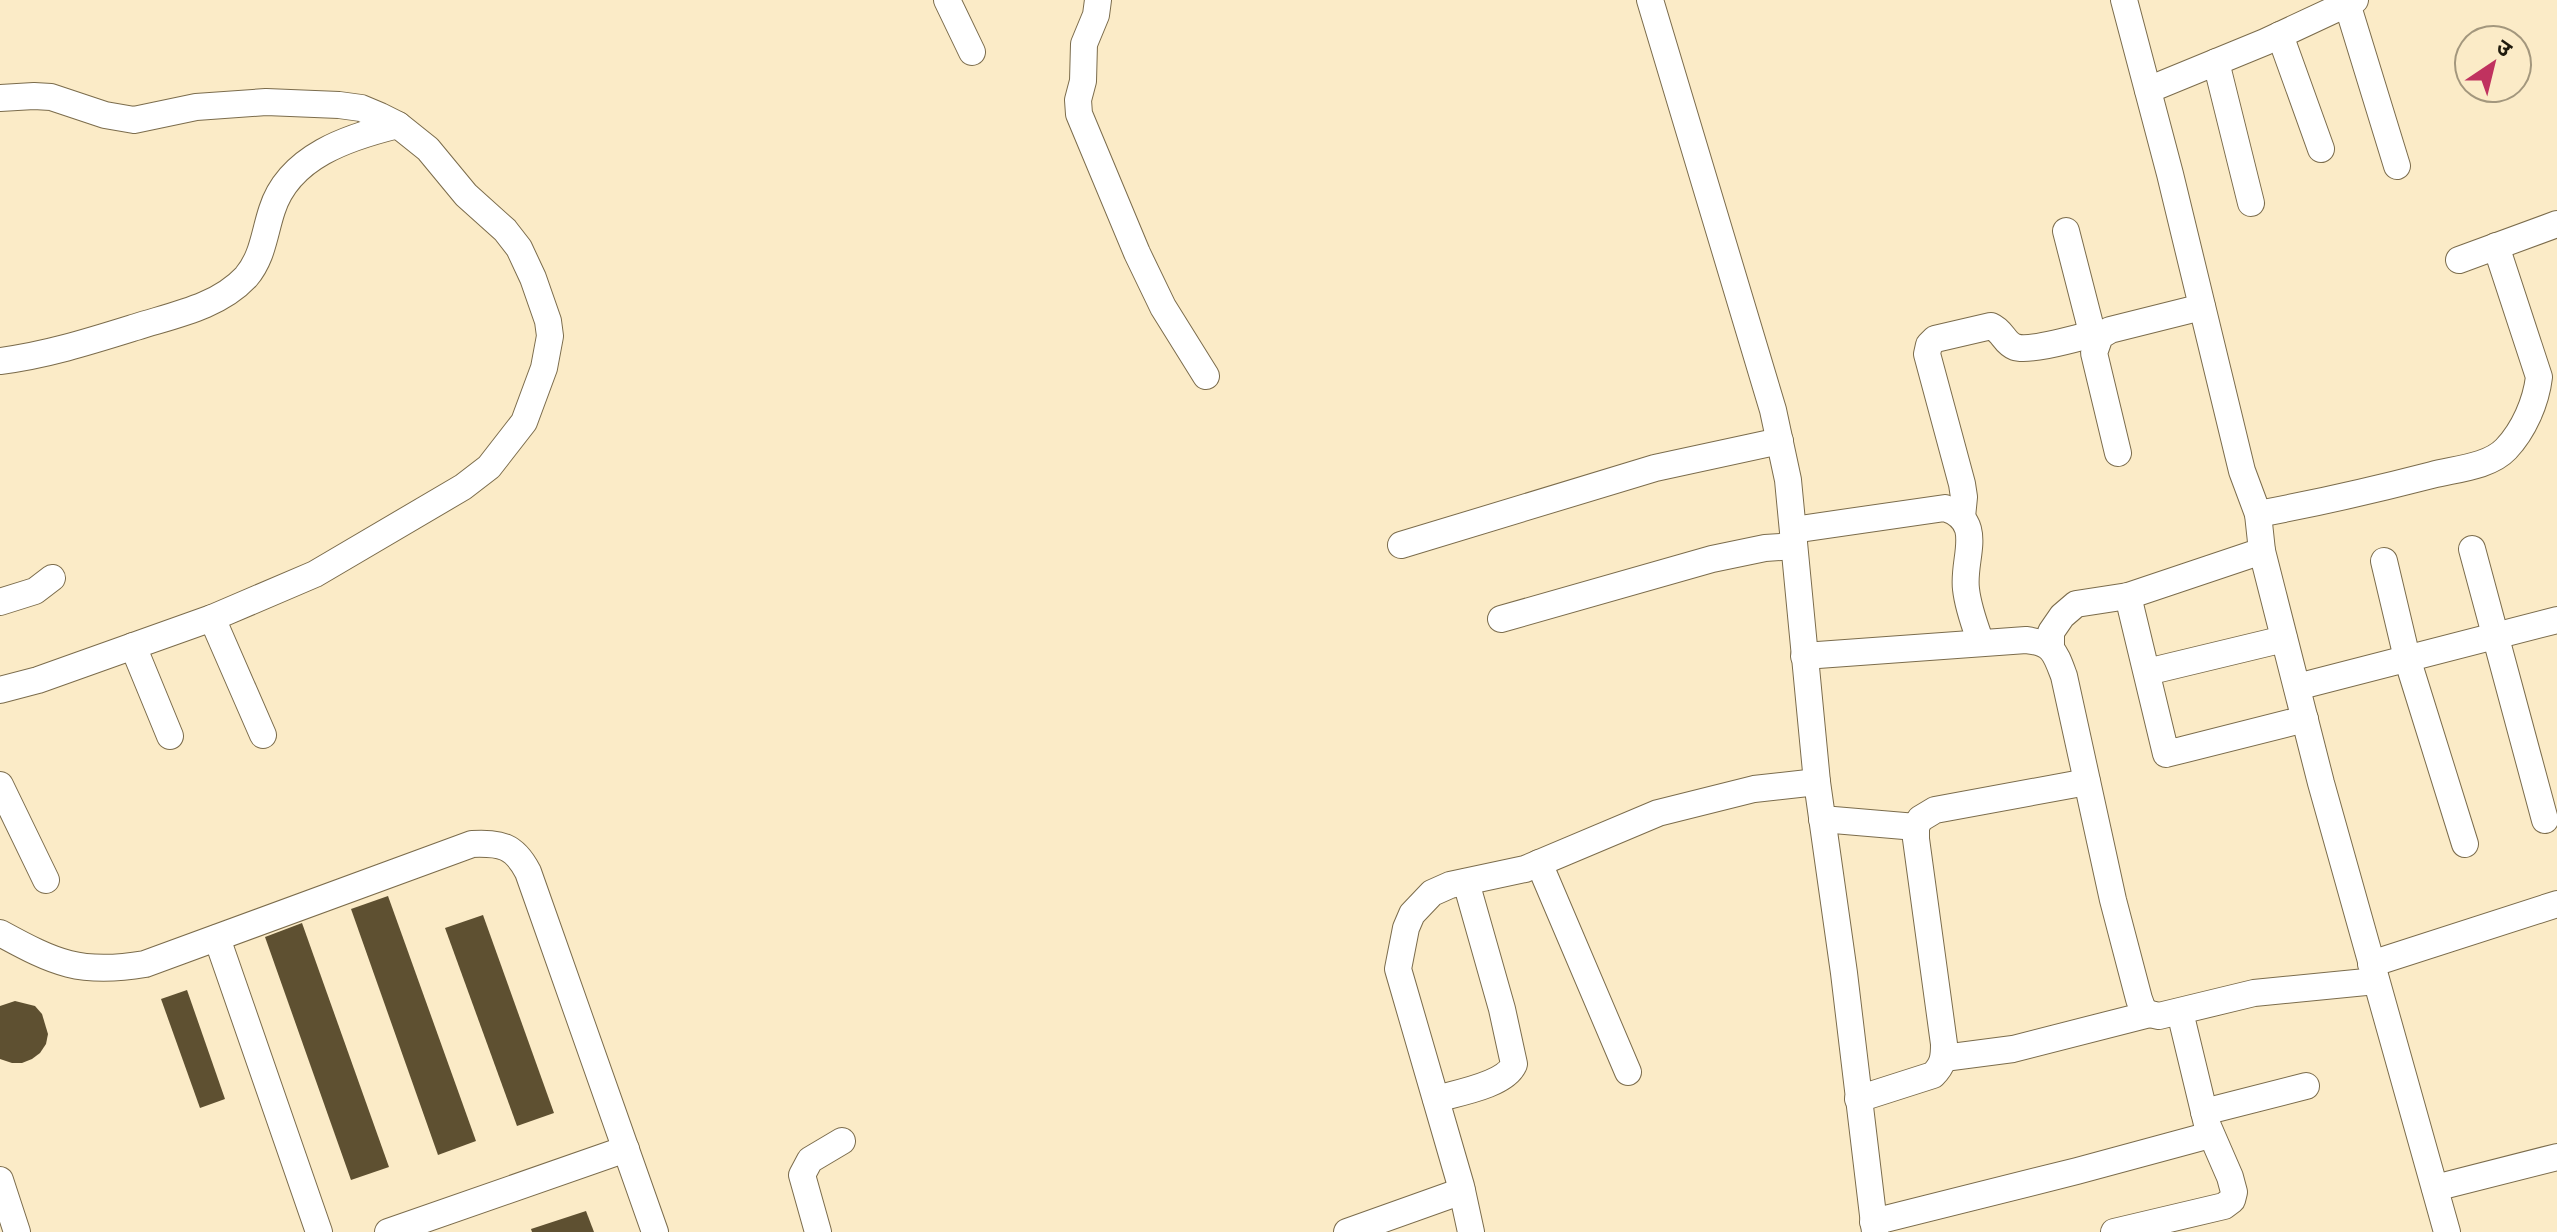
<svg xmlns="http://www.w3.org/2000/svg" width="2557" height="1232" viewBox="0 0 2557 1232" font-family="Spectral,'Noto Sans Devanagari',serif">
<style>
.building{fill:#5e5031}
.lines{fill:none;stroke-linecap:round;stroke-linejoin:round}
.minor-casing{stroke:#7b6c4c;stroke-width:28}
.minor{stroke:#fff;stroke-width:26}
</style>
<rect width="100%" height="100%" fill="#fbebc7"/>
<g class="building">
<polygon points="388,896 476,1141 438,1155 351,909"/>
<polygon points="483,915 554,1113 517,1126 445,928"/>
<polygon points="302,923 389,1167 351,1180 265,937"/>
<polygon points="187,990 225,1099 200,1108 161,999"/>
<polygon points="15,1001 35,1006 42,1014 48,1034 46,1044 40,1053 32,1059 22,1063 12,1063 0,1059 0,1006"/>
<polygon points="586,1211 594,1232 532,1232 531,1229"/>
</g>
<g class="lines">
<defs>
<g id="minor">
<polyline points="947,0 972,52"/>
<polyline points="1098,0 1096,15 1084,44 1083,81 1078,100 1079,114 1137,253 1163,307 1206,376"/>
<polyline points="1650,0 1773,410 1788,480 1817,782 1844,973 1875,1232"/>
<polyline points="2124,0 2170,174 2242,471 2258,514 2262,551 2321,783 2447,1232"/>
<polyline points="2346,0 2397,166"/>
<polyline points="2280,35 2321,149"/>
<polyline points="2216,62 2251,203"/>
<polyline points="2148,90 2265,42 2355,0"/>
<polyline points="0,98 34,96 51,97 105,115 134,120 196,107 266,102 339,105 361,108 380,116 398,125 428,149 466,195 505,230 519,248 533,278 548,321 550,336 544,368 524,422 489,467 463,487 315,574 212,618 38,680 0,690"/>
<polyline points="2066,231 2095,344"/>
<polyline points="2459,260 2557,224"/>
<path d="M0,361C47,355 91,341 136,327C174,315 218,307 246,277C263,257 264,234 272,210C289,156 349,137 398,125"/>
<polyline points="2118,453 2094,353 2100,336 2110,330 2202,307"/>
<path d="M2258,514C2317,503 2374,490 2432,475C2455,469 2489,467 2506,449C2524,430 2536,402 2539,377L2496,246"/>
<path d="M1962,517L1964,497L1962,484L1927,354L1929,345L1935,339L1991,326C2003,331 2004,343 2015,347C2029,352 2077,338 2093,334"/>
<path d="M1793,530L1945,508C1986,522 1962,558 1966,589C1968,608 1975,626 1981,643"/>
<polyline points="1401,545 1655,468 1780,441"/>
<polyline points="2472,549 2545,820"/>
<polyline points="2384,561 2407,658 2465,844"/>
<polyline points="2128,596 2166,754 2305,719"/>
<polyline points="0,602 35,591 52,578"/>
<polyline points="212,618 263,735"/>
<polyline points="1501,619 1712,559 1765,548 1794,546"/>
<polyline points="133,646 170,736"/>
<polyline points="2051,648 2051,632 2062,616 2076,604 2128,596 2262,551"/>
<path d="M1804,656L2026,640C2053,643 2055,652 2064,676L2113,900L2139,999L2143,1010L2150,1014L2159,1016L2254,993L2376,981"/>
<polyline points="2147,672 2284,639"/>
<polyline points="2297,687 2557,620"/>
<polyline points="0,785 46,880"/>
<polyline points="1822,819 1916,827"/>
<polyline points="1539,863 1628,1072"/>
<path d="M0,933C55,963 80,975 145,964L472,844C501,843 514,845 528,872L655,1232"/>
<polyline points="217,938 319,1232"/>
<polyline points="2371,964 2557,904"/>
<polyline points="1944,1058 2013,1049 2150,1014"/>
<path d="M1436,1099C1457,1093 1506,1085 1514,1064L1502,1009L1466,882"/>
<path d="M1858,1099L1933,1075C1943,1065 1944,1058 1944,1044L1916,839V827L1920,819L1935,810L2087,782"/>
<polyline points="2204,1112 2306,1086"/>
<polyline points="0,1180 17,1232"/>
<polyline points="2435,1188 2557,1157"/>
<polyline points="1873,1222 2077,1171 2210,1135"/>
<polyline points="388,1232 626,1149"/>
<polyline points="818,1232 802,1175 810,1160 842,1141"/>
<polyline points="1347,1232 1462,1191"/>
<polyline points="1471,1232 1461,1186 1398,969 1406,928 1412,914 1432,893 1450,885 1525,869 1658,813 1754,789 1817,782"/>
<polyline points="2114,1232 2224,1206 2232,1200 2234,1192 2230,1177 2207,1124 2180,1012"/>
</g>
</defs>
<use href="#minor" class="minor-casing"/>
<use href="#minor" class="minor"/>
</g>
<g transform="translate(2493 64) rotate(35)"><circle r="38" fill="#fbebc7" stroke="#a3977d" stroke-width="2"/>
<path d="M0-6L14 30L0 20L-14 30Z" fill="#c0325f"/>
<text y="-12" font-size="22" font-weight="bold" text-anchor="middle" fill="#1f1a0d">उ</text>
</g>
</svg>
